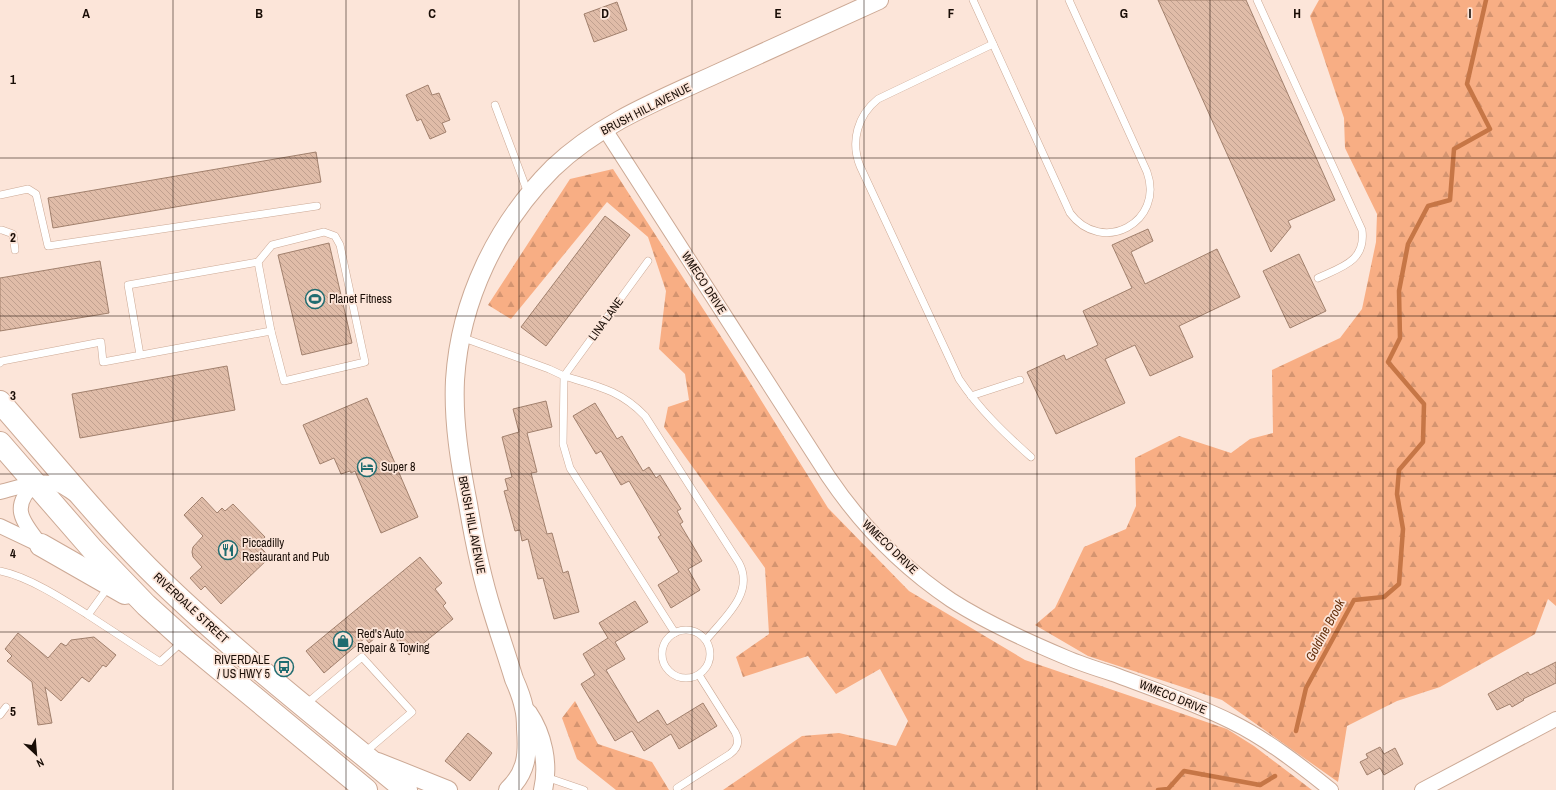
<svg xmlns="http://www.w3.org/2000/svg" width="1556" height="790" viewBox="0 0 1556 790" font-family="'Archivo Narrow',sans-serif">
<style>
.forest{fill:url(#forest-firs)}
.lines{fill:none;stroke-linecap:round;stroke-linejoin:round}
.stream{stroke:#c67646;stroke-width:4.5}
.building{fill:url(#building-back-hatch);stroke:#a1806d}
.service-casing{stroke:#cca995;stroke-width:8}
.minor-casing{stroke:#cca995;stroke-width:16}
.tertiary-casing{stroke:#cca995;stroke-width:20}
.primary-casing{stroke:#cca995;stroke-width:24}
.service{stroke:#fff;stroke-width:7}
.minor{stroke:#fff;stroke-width:14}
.tertiary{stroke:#fff;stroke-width:18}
.primary{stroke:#fff;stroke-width:22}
.grid{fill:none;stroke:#190d06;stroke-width:1;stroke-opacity:0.55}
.labels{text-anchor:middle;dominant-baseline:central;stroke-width:3.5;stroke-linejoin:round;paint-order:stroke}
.street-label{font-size:12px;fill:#190d06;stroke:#fce5d9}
.poi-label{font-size:12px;fill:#190d06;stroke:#fce5d9;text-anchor:start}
.water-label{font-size:13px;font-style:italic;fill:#65300c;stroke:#fce5d9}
.grid-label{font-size:13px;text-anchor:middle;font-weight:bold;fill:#190d06;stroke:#fce5d9;stroke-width:3.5;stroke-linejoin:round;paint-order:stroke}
</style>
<defs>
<pattern id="forest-firs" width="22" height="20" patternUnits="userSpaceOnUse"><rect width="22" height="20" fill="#f8ae84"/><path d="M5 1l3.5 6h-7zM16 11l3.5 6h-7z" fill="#d49470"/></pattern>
<pattern id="building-back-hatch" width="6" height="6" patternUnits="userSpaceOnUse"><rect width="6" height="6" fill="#e0bca8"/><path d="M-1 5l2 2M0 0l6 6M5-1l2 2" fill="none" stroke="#c0a08f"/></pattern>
</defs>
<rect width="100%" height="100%" fill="#fce5d9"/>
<g class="forest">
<polygon points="1319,0 1556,0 1556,606 1548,599 1535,634 1440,687 1397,701 1347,726 1338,782 1222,700 1088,656 1035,625 1055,608 1084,547 1126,529 1136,506 1135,458 1179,436 1231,453 1250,439 1273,433 1272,370 1340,338 1362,309 1376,242 1377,214 1345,148 1344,118 1310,16"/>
<polygon points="613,169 738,363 828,508 909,591 1025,660 1227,729 1254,746 1312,790 723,790 802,736 839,733 896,746 908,721 880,669 836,694 808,656 743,677 736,657 769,634 765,568 664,427 668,407 689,400 685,374 659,349 666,291 648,237 607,202 511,319 488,305 570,179"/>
<polygon points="575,701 598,744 652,762 669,790 616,790 577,759 562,718"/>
</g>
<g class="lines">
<g class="stream">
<polyline points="1296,731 1306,688 1354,600 1384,597 1399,584 1403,529 1397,494 1399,470 1423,442 1424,404 1388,362 1400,338 1399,291 1408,244 1428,206 1450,200 1454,149 1490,129 1467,84 1486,0"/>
<polyline points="1158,790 1168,789 1184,771 1260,785 1275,776"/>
</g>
</g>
<g class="building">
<polygon points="1158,0 1246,0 1335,200 1288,221 1291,227 1271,252"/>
<polygon points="617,2 627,30 594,42 584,14"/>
<polygon points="428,85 432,95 439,93 450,120 442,123 446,132 430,139 421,119 417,121 406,95"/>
<polygon points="316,152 321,182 53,228 48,198"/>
<polygon points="605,216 630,235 546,346 521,327"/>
<polygon points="1148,229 1153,241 1131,252 1145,284 1217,249 1240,297 1179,326 1193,357 1150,376 1135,345 1105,359 1125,403 1056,434 1027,372 1064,355 1066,360 1098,345 1083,311 1132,288 1112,245"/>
<polygon points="329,243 352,343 302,355 278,255"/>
<polygon points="1299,254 1326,311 1290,328 1263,271"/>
<polygon points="100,261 109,313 0,331 0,278"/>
<polygon points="227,366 235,410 80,438 72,394"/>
<polygon points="367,398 418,517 381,533 355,471 351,473 350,471 341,474 334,458 320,464 303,425"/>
<polygon points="546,401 552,427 527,433 537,472 531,473 547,534 552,533 563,573 568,571 579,612 554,619 543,578 538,579 528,539 522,541 520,530 515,531 504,491 508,490 505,479 512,477 502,437 519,432 513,409"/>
<polygon points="595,403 617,439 622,436 643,471 649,467 656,478 660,475 681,509 677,511 683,522 680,524 702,561 688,569 700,590 671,608 658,585 679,572 658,537 661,535 629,481 621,485 601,451 596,454 573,416"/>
<polygon points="202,497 217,513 222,508 225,511 233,504 265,537 258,545 270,557 221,604 205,586 201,590 190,578 202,567 193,557 192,552 193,547 203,536 184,515"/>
<polygon points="420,557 442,583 435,589 446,603 443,606 453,619 409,655 387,628 369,643 365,638 324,673 306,651"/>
<polygon points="635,601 648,622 615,642 625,659 606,670 638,723 658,710 667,725 703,703 717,726 679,749 671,734 644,751 632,731 615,741 581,684 595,675 583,654 608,638 599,623"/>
<polygon points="18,633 48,658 61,643 66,646 71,640 94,637 116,655 106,667 103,665 89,682 82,677 61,701 45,687 52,723 38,725 32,682 7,661 12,656 5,649"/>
<polygon points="1556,662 1556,683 1523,699 1524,700 1512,707 1510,704 1497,710 1488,694 1528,672 1530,675"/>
<polygon points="468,733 492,753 470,781 445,761"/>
<polygon points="1380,747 1384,754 1395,748 1403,764 1384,775 1380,768 1367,775 1360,762 1368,758 1366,754"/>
</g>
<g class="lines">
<defs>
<g id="service">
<path d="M973,0L1070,213C1102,256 1165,222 1147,172L1069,0"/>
<path d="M1257,0L1362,230C1366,261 1342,267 1318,278"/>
<path d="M993,44L878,99C858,115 850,141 860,166L959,379C979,409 1004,433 1031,457"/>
<polyline points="495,105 528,193"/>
<polyline points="0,195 28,189 36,194 48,246 317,206"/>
<polyline points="0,230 2,230 13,234 15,250"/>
<polyline points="258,262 271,331"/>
<polyline points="461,337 549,369 564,376 648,261"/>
<polyline points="0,363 2,361 101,342 103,362 271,331 284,381 365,362 340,245 335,236 324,232 272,245 258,262 128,285 140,355"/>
<polyline points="971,396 1020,380"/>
<path d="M0,571C29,577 63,599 88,615L109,586"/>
<polyline points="88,615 160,662 183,641"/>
<circle cx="686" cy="654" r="24"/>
<path d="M675,633L570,468L563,444L564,376C597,386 620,390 645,416L739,563C755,593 724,618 706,640"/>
<polyline points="306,704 362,657 412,712 364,753"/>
<polyline points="0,715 6,707"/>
<polyline points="546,777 584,790"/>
<path d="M677,788L730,754C738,748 740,741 735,732L699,675"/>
</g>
<g id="minor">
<path d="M604,128L828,476C861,525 902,567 951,600C985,622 1027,641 1065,657C1081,664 1097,669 1113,674C1153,689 1194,703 1232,722C1268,740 1300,765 1331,790"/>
<path d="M35,484C9,507 23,522 41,545"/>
<path d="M0,492C17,488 39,479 57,484C63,486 68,490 74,494"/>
<polyline points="0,526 40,545"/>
<polyline points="1422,790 1556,719"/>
</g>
<g id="tertiary">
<path d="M528,713C543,735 549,764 543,790"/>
<polyline points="378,762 448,790"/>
<path d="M508,790C527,772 528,754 526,729C526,722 526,715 524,708C522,698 518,688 514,679C507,656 499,633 492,610C481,575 474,540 468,504C460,463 453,422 455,380C460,300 497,224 553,168C599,124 657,101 714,75C769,50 824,25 879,0"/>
</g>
<g id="primary">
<path d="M0,402C53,462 104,526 162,582C239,656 324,722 406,790"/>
<polyline points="0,443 93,550 146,605 187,642 366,790"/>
<polyline points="41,545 125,593"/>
</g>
</defs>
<use href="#service" class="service-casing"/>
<use href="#minor" class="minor-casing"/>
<use href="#tertiary" class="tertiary-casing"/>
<use href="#primary" class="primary-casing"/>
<use href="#service" class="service"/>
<use href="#minor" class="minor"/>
<use href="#tertiary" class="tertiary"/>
<use href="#primary" class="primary"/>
</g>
<path class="grid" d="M173,0V790M346,0V790M519,0V790M692,0V790M864,0V790M1037,0V790M1210,0V790M1383,0V790M0,158H1556M0,316H1556M0,474H1556M0,632H1556"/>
<defs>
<symbol id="stadium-ring" viewBox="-11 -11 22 22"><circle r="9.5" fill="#fce5d9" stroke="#206c70" stroke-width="1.5"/><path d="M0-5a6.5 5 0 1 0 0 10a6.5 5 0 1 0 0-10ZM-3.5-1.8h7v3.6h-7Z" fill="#206c70"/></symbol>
<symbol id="hotel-ring" viewBox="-11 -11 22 22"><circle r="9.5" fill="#fce5d9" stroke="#206c70" stroke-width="1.5"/><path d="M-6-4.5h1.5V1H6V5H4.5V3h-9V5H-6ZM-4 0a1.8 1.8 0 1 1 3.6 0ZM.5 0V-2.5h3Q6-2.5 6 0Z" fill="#206c70"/></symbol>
<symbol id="restaurant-ring" viewBox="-11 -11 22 22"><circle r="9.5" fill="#fce5d9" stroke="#206c70" stroke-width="1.5"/><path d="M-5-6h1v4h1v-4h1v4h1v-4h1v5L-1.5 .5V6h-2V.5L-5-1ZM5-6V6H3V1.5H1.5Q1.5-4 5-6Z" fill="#206c70"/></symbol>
<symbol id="shop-ring" viewBox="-11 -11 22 22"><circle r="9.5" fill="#fce5d9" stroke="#206c70" stroke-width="1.5"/><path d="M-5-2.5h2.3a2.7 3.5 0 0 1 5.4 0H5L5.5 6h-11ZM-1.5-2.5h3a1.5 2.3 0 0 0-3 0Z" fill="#206c70"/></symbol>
<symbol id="bus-ring" viewBox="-11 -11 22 22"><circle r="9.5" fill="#fce5d9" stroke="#206c70" stroke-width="1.5"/><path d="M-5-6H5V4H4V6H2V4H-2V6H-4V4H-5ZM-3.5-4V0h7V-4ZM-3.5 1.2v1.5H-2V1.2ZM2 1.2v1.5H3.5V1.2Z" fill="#206c70"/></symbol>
</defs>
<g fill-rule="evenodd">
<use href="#stadium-ring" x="304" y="288" width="22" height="22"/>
<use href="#hotel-ring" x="356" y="456" width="22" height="22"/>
<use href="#restaurant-ring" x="217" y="539" width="22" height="22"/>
<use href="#shop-ring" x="332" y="630" width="22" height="22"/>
<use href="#bus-ring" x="273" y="656" width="22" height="22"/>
</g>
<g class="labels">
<g class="street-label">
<text transform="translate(646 109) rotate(-27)">BRUSH HILL AVENUE</text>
<text transform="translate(704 283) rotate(57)">WMECO DRIVE</text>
<text transform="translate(606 319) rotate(-54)">LINA LANE</text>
<text transform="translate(472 525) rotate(79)">BRUSH HILL AVENUE</text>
<text transform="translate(890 547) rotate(44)">WMECO DRIVE</text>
<text transform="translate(191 608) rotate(43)">RIVERDALE STREET</text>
<text transform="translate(1173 697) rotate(22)">WMECO DRIVE</text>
</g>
<g class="poi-label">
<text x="329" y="299">Planet Fitness</text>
<text x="381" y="467">Super 8</text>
<text x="242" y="543">Piccadilly<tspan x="242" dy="14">Restaurant and Pub</tspan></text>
<text x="357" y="634">Red's Auto<tspan x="357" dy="14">Repair &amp; Towing</tspan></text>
<text x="270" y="660" text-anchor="end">RIVERDALE<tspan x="270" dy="14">/ US HWY 5</tspan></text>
</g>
<g class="water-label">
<text transform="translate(1325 630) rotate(-62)">Goldine Brook</text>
</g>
</g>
<g class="grid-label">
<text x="86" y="18">A</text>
<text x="259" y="18">B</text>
<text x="432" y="18">C</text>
<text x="605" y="18">D</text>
<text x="778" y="18">E</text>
<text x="951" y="18">F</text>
<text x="1124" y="18">G</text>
<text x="1297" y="18">H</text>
<text x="1470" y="18">I</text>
<text x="13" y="84">1</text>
<text x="13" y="242">2</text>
<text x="13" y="400">3</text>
<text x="13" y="558">4</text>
<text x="13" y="716">5</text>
</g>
<g transform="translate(36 754) rotate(154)" stroke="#fce5d9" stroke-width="3" paint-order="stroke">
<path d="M0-3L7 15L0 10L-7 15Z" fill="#190d06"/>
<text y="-6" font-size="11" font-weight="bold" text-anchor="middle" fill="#190d06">N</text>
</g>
</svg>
